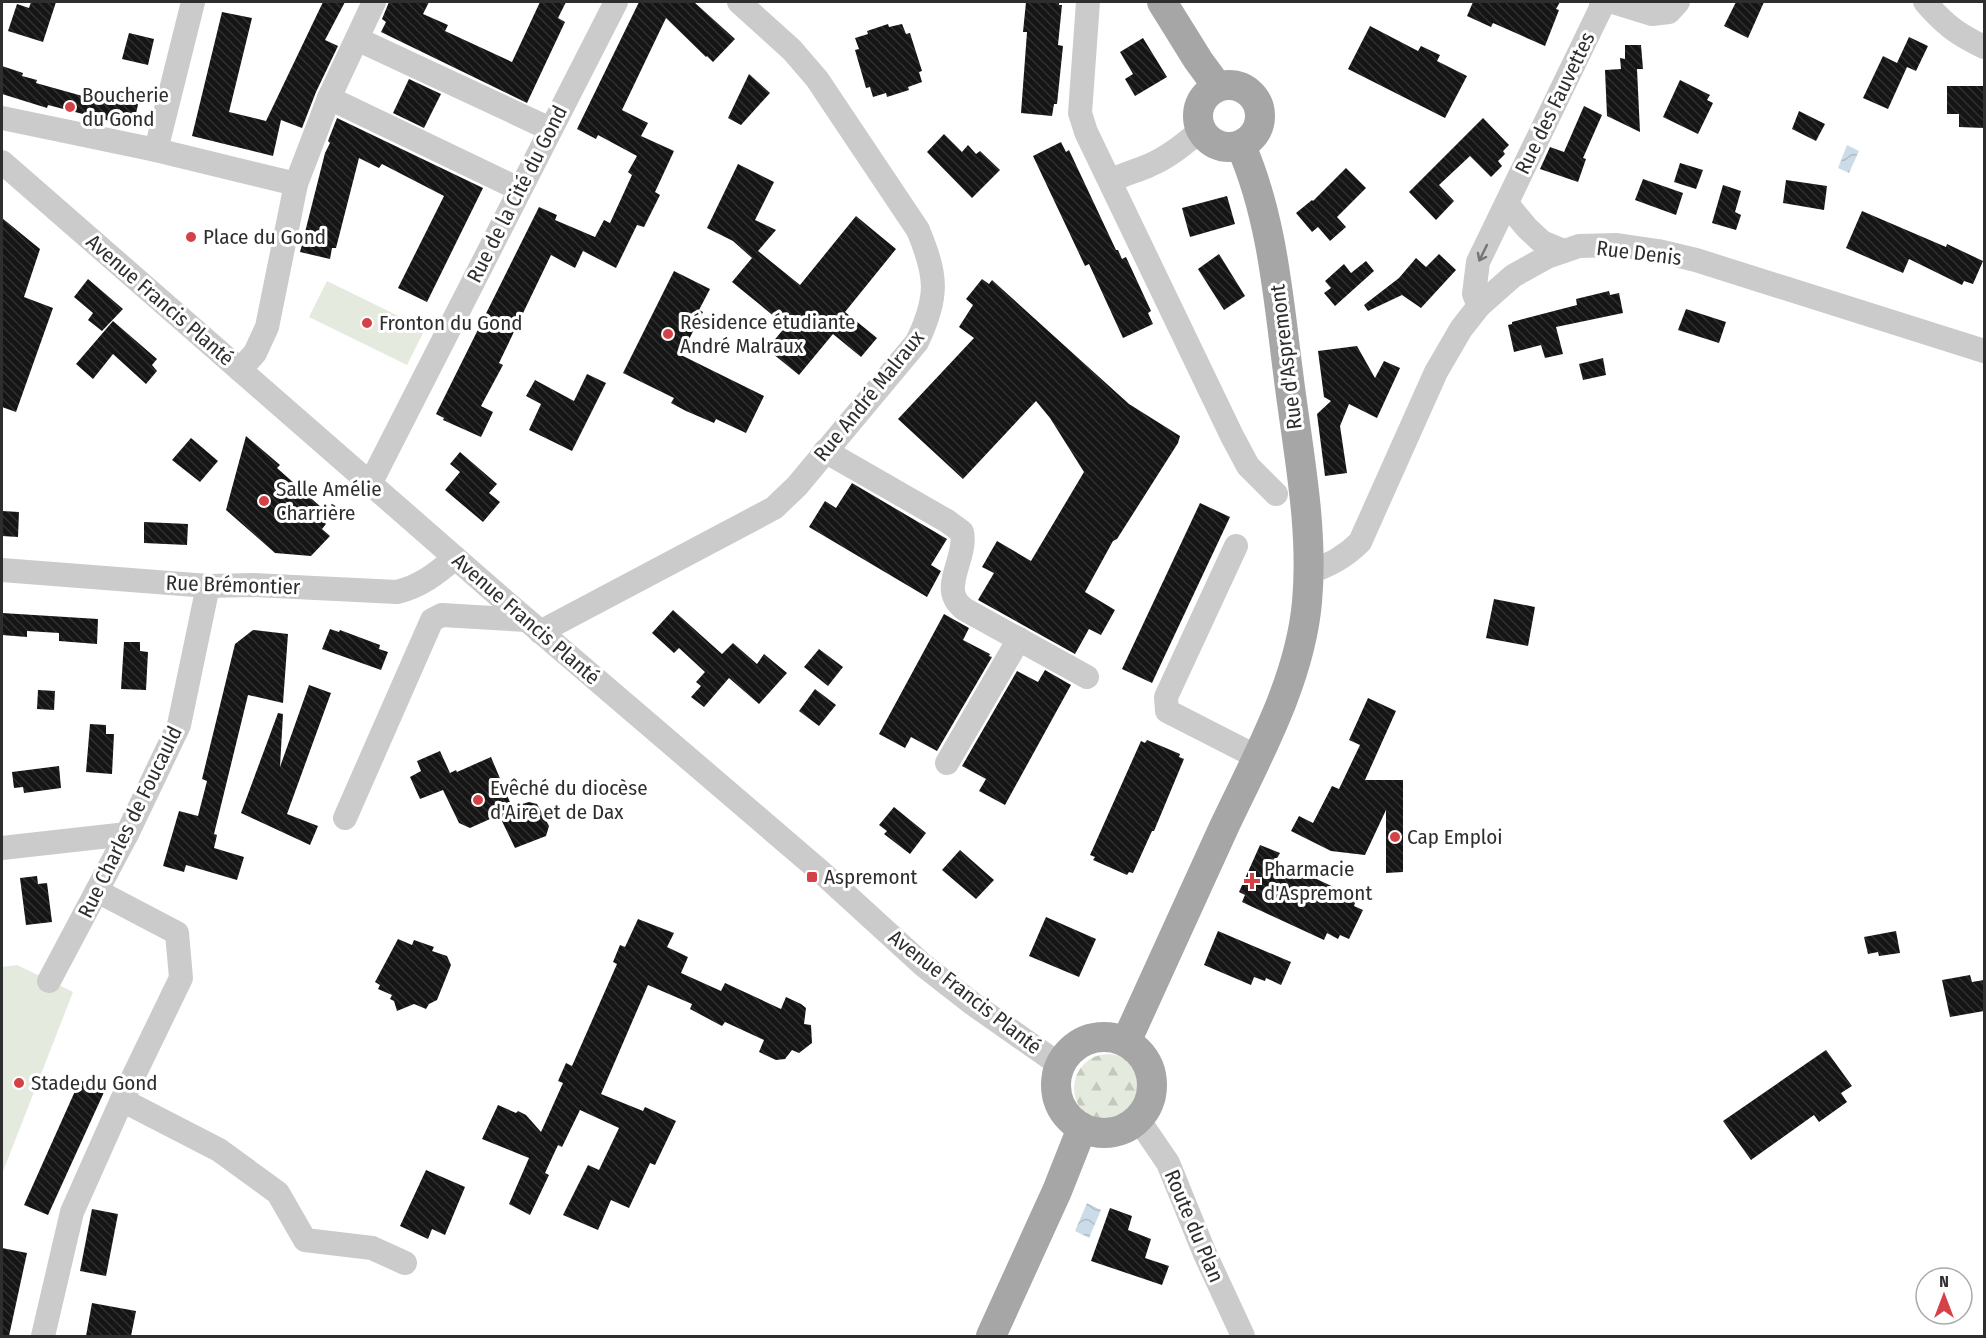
<svg xmlns="http://www.w3.org/2000/svg" width="1986" height="1338" viewBox="0 0 1986 1338" font-family="'Fira Sans Condensed',sans-serif">
<style>
.forest{fill:url(#forest-firs)}
.pitch{fill:#e4eadd}
.water{fill:url(#water-waves)}
.building{fill:url(#building-back-hatch)}
.lines{fill:none;stroke-linecap:round;stroke-linejoin:round}
.minor{stroke:#cbcbcb;stroke-width:24}
.major{stroke:#a6a6a6;stroke-width:30}
.oneway{stroke:#757575}
.poi-dot{fill:#d44147;stroke:#fff;stroke-width:2}
.labels{text-anchor:middle;dominant-baseline:central;stroke-width:6;stroke-linejoin:round;paint-order:stroke}
.poi-label{font-size:21px;fill:#2e2e2e;stroke:#fff;text-anchor:start}
.street-label{font-size:21px;fill:#2e2e2e;stroke:#fff}
</style>
<defs>
<pattern id="forest-firs" width="22" height="20" patternUnits="userSpaceOnUse" patternTransform="scale(1.5)"><rect width="22" height="20" fill="#e4eadd"/><path d="M5 1l3.5 6h-7zM16 11l3.5 6h-7z" fill="#c4c9be"/></pattern>
<pattern id="water-waves" width="16" height="10" patternUnits="userSpaceOnUse" patternTransform="scale(1.5)"><rect width="16" height="10" fill="#cbdce8"/><path d="M0 5q4-4 8 0t8 0" fill="none" stroke="#afbdc7"/></pattern>
<pattern id="building-back-hatch" width="6" height="6" patternUnits="userSpaceOnUse" patternTransform="scale(1.5)"><rect width="6" height="6" fill="#151515"/><path d="M-1 5l2 2M0 0l6 6M5-1l2 2" fill="none" stroke="#2f2f2f"/></pattern>
</defs>
<rect width="100%" height="100%" fill="#fff"/>
<circle class="forest" cx="1108" cy="1088" r="34"/>
<g class="pitch">
<polygon points="327,281 425,329 407,365 309,317"/>
<polygon points="17,965 73,992 2,1174 2,967"/>
</g>
<g class="water">
<polygon points="1847,145 1859,151 1849,173 1838,168"/>
<polygon points="1087,1203 1101,1210 1089,1238 1075,1231"/>
</g>
<g class="building">
<polygon points="31,2 56,2 43,42 8,31 17,4 29,8"/>
<polygon points="323,2 345,2 325,40 338,46 316,92 302,128 281,120 273,156 192,136 222,12 252,18 229,112 266,121"/>
<polygon points="389,2 429,2 423,14 448,25 445,31 512,62 540,2 566,2 558,18 565,22 527,103 381,32 386,22 382,19"/>
<polygon points="639,2 694,2 735,39 713,62 707,56 706,57 666,18 622,110 648,123 641,136 674,151 655,192 660,195 644,227 637,225 616,268 583,251 575,268 551,255 499,363 503,365 481,406 493,412 481,437 443,420 444,418 436,414 539,207 557,215 555,220 595,237 604,220 610,223 632,175 628,172 637,156 598,135 596,139 577,129"/>
<polygon points="1026,2 1059,2 1059,5 1062,5 1058,45 1063,46 1057,104 1054,104 1052,116 1021,113 1027,32 1023,32"/>
<polygon points="1473,2 1560,2 1556,9 1559,10 1545,46 1493,23 1491,27 1467,16"/>
<polygon points="1736,2 1764,2 1748,38 1724,26"/>
<polygon points="888,24 889,27 902,24 906,34 910,33 922,71 919,72 922,82 908,87 909,90 887,97 886,93 873,97 870,87 866,88 855,50 859,49 855,38 868,34 867,31"/>
<polygon points="1370,26 1418,51 1421,46 1440,55 1437,61 1467,76 1445,118 1348,69"/>
<polygon points="129,33 154,39 148,65 122,59"/>
<polygon points="1909,37 1928,46 1916,71 1907,67 1888,109 1863,98 1883,56 1897,63"/>
<polygon points="1143,38 1167,77 1135,96 1125,79 1133,74 1120,52"/>
<polygon points="1625,45 1641,45 1643,69 1637,69 1640,132 1607,116 1605,70 1621,69 1620,58 1625,59"/>
<polygon points="2,66 23,73 22,76 37,80 36,83 111,104 114,94 139,100 133,127 48,105 47,108 2,94"/>
<polygon points="749,74 770,93 741,125 728,118"/>
<polygon points="409,79 441,94 424,128 393,113"/>
<polygon points="1680,80 1710,95 1707,100 1713,103 1698,134 1663,117"/>
<polygon points="1947,86 1984,86 1984,128 1959,127 1959,114 1947,114"/>
<polygon points="1584,106 1602,115 1583,158 1586,159 1578,182 1540,169 1550,147 1564,152"/>
<polygon points="1799,111 1825,124 1816,141 1792,129"/>
<polygon points="337,118 483,188 427,302 398,288 444,196 382,164 379,168 359,158 336,248 332,248 330,259 300,252 325,153 330,143 328,141"/>
<polygon points="1483,118 1509,145 1503,151 1505,154 1498,161 1502,166 1491,177 1470,156 1439,185 1454,201 1436,220 1409,192"/>
<polygon points="944,134 962,152 968,145 976,154 980,151 1000,170 972,198 927,152"/>
<polygon points="1061,142 1066,152 1069,150 1116,250 1118,250 1122,259 1126,257 1151,311 1148,313 1153,324 1123,338 1089,264 1085,266 1033,156"/>
<polygon points="1680,163 1703,170 1696,189 1674,182"/>
<polygon points="738,164 774,182 755,220 776,230 758,251 800,285 856,216 896,249 845,312 877,338 861,357 833,334 799,375 767,349 786,326 732,282 757,252 752,258 733,241 707,228"/>
<polygon points="1346,168 1366,188 1337,217 1346,227 1330,241 1318,227 1312,232 1296,213 1312,200 1313,201"/>
<polygon points="1643,179 1683,193 1676,215 1635,200"/>
<polygon points="1786,180 1827,186 1824,210 1783,203"/>
<polygon points="1723,185 1741,191 1735,212 1741,215 1736,230 1712,223"/>
<polygon points="1227,196 1235,224 1190,237 1182,208"/>
<polygon points="1862,211 1946,247 1947,244 1983,261 1973,284 1964,281 1962,285 1909,259 1903,273 1846,248"/>
<polygon points="2,218 40,249 24,297 53,308 16,412 2,407"/>
<polygon points="1219,254 1245,296 1224,310 1198,269"/>
<polygon points="1439,254 1456,270 1421,308 1402,295 1368,311 1364,305 1399,278 1416,258 1426,267"/>
<polygon points="1366,261 1374,271 1335,306 1324,293 1331,288 1325,281 1344,264 1351,273"/>
<polygon points="674,271 710,289 699,310 703,312 681,355 764,396 746,433 716,419 714,423 686,411 671,403 674,398 623,373"/>
<polygon points="88,279 123,309 102,331 88,320 93,313 74,297"/>
<polygon points="982,279 989,284 992,280 1129,404 1180,436 1178,443 1117,539 1113,541 1085,592 1115,610 1101,635 1089,629 1075,654 978,600 994,573 982,567 997,541 1031,561 1084,472 1050,418 1036,401 963,479 898,419 974,338 959,327 973,305 966,299"/>
<polygon points="1609,291 1610,295 1619,293 1623,313 1556,327 1563,354 1545,358 1541,345 1514,352 1508,325 1512,324 1512,322 1577,305 1576,299"/>
<polygon points="1686,309 1726,322 1719,343 1678,330"/>
<polygon points="113,321 157,359 152,365 157,371 146,384 113,354 93,379 76,364"/>
<polygon points="1357,346 1375,378 1384,361 1400,368 1377,418 1349,404 1340,426 1347,473 1325,476 1317,414 1331,401 1324,397 1318,351"/>
<polygon points="1603,358 1606,375 1583,380 1579,364"/>
<polygon points="587,374 606,383 572,451 529,430 541,404 526,396 535,380 574,401"/>
<polygon points="246,436 280,465 277,468 322,508 317,515 326,524 322,529 330,536 311,556 275,553 226,510"/>
<polygon points="191,438 218,461 200,482 172,460"/>
<polygon points="460,452 497,484 489,493 500,502 483,522 445,490 460,472 450,464"/>
<polygon points="852,483 947,539 931,565 941,571 927,597 809,527 825,501 836,508"/>
<polygon points="1200,503 1230,517 1152,683 1122,669"/>
<polygon points="2,511 19,512 18,537 2,536"/>
<polygon points="144,522 188,524 187,545 144,543"/>
<polygon points="1494,599 1535,607 1528,646 1486,638"/>
<polygon points="673,610 722,654 733,643 757,664 764,654 787,673 759,704 729,678 704,707 691,697 701,686 696,682 705,672 679,648 674,653 652,633"/>
<polygon points="2,613 98,619 97,644 59,641 59,633 27,631 27,637 2,635"/>
<polygon points="944,614 969,628 963,640 990,654 989,656 992,657 937,751 911,737 905,748 879,734"/>
<polygon points="330,629 339,632 340,630 380,645 379,649 388,652 381,670 322,649"/>
<polygon points="253,630 288,634 283,703 248,695 214,834 217,835 214,848 244,857 237,880 186,865 184,872 163,866 179,811 198,816 207,781 202,779 235,644"/>
<polygon points="124,642 140,642 140,651 148,652 146,690 121,689"/>
<polygon points="819,649 843,667 828,686 804,667"/>
<polygon points="1045,670 1071,685 1005,805 979,791 986,779 962,766 1017,671 1038,682"/>
<polygon points="309,685 331,693 287,814 318,826 310,845 241,813 278,713 283,714 280,767"/>
<polygon points="815,689 836,705 819,726 799,711"/>
<polygon points="38,690 55,691 54,710 37,709"/>
<polygon points="1368,698 1396,711 1365,780 1403,780 1403,872 1386,873 1386,810 1365,855 1331,851 1291,831 1299,816 1313,823 1332,786 1339,789 1360,745 1349,740"/>
<polygon points="90,724 106,725 106,734 114,734 112,774 86,772"/>
<polygon points="1147,740 1180,754 1179,757 1184,759 1154,831 1152,831 1133,873 1129,872 1127,875 1093,860 1095,857 1090,855 1141,741 1145,743"/>
<polygon points="440,751 450,773 456,770 457,772 491,757 512,807 529,802 537,804 549,826 546,836 515,848 499,815 470,828 459,823 443,790 420,799 410,777 421,771 417,761"/>
<polygon points="59,766 61,788 24,793 23,787 14,788 12,772"/>
<polygon points="894,807 926,833 910,854 884,834 887,831 879,825"/>
<polygon points="1260,845 1280,853 1276,860 1357,898 1354,906 1363,910 1349,939 1340,935 1338,939 1327,933 1324,940 1242,902 1245,895 1239,892"/>
<polygon points="960,850 994,880 976,899 942,870"/>
<polygon points="37,876 38,884 47,883 52,922 26,925 20,878"/>
<polygon points="1046,917 1096,939 1079,977 1029,956"/>
<polygon points="638,919 674,933 667,947 688,957 681,973 721,991 725,983 781,1009 786,997 801,1004 806,1008 804,1024 811,1025 812,1043 799,1053 792,1050 785,1059 776,1060 759,1052 764,1040 725,1022 722,1026 690,1009 692,1004 648,985 601,1094 643,1111 645,1107 676,1121 655,1165 650,1163 629,1208 611,1200 598,1230 563,1215 588,1165 599,1170 619,1128 580,1110 562,1147 558,1145 545,1173 549,1175 530,1215 509,1204 529,1158 482,1139 498,1105 516,1113 518,1111 526,1115 541,1132 563,1083 558,1081 566,1063 572,1066 617,964 613,962 620,945 625,947"/>
<polygon points="1218,931 1291,962 1281,985 1266,978 1265,981 1254,977 1251,985 1204,965"/>
<polygon points="1896,931 1900,953 1879,956 1878,952 1868,954 1864,937"/>
<polygon points="398,939 412,945 414,940 434,947 432,951 447,956 451,965 437,1000 429,1004 426,1009 414,1004 397,1011 394,1001 390,999 392,995 378,989 380,985 375,982"/>
<polygon points="1970,975 1972,982 1984,980 1984,1011 1950,1017 1942,980"/>
<polygon points="1826,1050 1852,1086 1841,1093 1847,1102 1819,1122 1814,1115 1751,1160 1723,1121"/>
<polygon points="80,1080 105,1090 48,1215 24,1205"/>
<polygon points="426,1170 465,1187 445,1235 432,1229 428,1239 400,1226"/>
<polygon points="1110,1208 1132,1216 1128,1230 1151,1239 1145,1258 1169,1266 1162,1285 1091,1261"/>
<polygon points="92,1209 118,1214 106,1276 80,1271"/>
<polygon points="2,1248 27,1253 9,1336 2,1336"/>
<polygon points="92,1303 136,1311 131,1336 86,1336"/>
</g>
<g class="lines">
<g class="minor">
<polyline points="1088,2 1080,113 1086,132 1232,436 1248,466 1276,494"/>
<polyline points="1613,2 1652,14 1669,12 1678,2"/>
<path d="M1925,2C1945,25 1957,34 1984,47"/>
<polyline points="357,39 550,129"/>
<polyline points="329,98 519,189"/>
<polyline points="2,118 156,150 296,184"/>
<polyline points="156,150 193,2"/>
<polyline points="2,162 507,603 820,871 923,965 973,1004 1060,1065"/>
<path d="M1111,181C1123,174 1137,171 1150,165C1169,157 1184,144 1200,131"/>
<polyline points="1507,204 1527,228 1542,242 1564,251"/>
<polyline points="1479,306 1474,294 1478,262 1600,10 1602,2"/>
<polyline points="240,370 255,353 267,327 296,184 329,98 374,2"/>
<path d="M825,451L947,521L962,532C967,553 946,581 955,598C956,602 961,606 964,609L1087,677"/>
<polyline points="370,484 616,2"/>
<polyline points="1236,546 1166,697 1167,711 1257,757"/>
<path d="M2,570L208,586L253,585L397,592C421,586 436,574 455,558"/>
<path d="M1309,572C1329,566 1345,557 1360,542L1436,372L1461,329L1479,306L1513,276L1547,257L1579,246L1617,245L1658,251L1696,260L1984,351"/>
<path d="M540,632L774,508L797,486L917,342C939,296 937,276 918,230L817,79L792,50L739,2"/>
<polyline points="947,763 1019,639"/>
<polyline points="345,818 432,620 442,615 526,620"/>
<polyline points="2,848 127,834"/>
<polyline points="49,981 127,834 179,725 208,586"/>
<polyline points="122,1100 219,1150 278,1193 305,1240 372,1248 405,1263"/>
<polyline points="1138,1119 1168,1163 1205,1254 1243,1336"/>
<polyline points="43,1336 72,1212 122,1100 181,978 177,933 97,891"/>
</g>
<g class="major">
<polyline points="1162,2 1198,60 1217,86"/>
<circle cx="1229" cy="116" r="31"/>
<circle cx="1104" cy="1085" r="48"/>
<path d="M1126,1042C1159,971 1191,899 1224,827C1257,757 1300,681 1307,602C1314,526 1297,447 1288,372C1278,295 1272,217 1241,146"/>
<polyline points="991,1336 1057,1191 1082,1128"/>
</g>
</g>
<defs><path id="oneway-shaft" d="M-6 0H5M1.5-3L5.5 0L1.5 3" fill="none" stroke-width="1.6" stroke-linecap="round" stroke-linejoin="round" transform="scale(1.5)"/></defs>
<use class="oneway" href="#oneway-shaft" transform="translate(1483 253) rotate(116)"/>
<g class="poi-dot">
<circle cx="70" cy="107" r="6"/>
<circle cx="191" cy="237" r="6"/>
<circle cx="367" cy="323" r="6"/>
<circle cx="668" cy="334" r="6"/>
<circle cx="264" cy="501" r="6"/>
<circle cx="478" cy="800" r="6"/>
<circle cx="1395" cy="837" r="6"/>
<rect x="806" y="871" width="12" height="12" rx="3"/>
<path d="M1249 872h6v6h6v6h-6v6h-6v-6h-6v-6h6z"/>
<circle cx="19" cy="1083" r="6"/>
</g>
<g class="labels">
<g class="poi-label">
<text x="82" y="95">Boucherie<tspan x="82" dy="24">du Gond</tspan></text>
<text x="203" y="237">Place du Gond</text>
<text x="680" y="322">Résidence étudiante<tspan x="680" dy="24">André Malraux</tspan></text>
<text x="379" y="323">Fronton du Gond</text>
<text x="276" y="489">Salle Amélie<tspan x="276" dy="24">Charrière</tspan></text>
<text x="490" y="788">Evêché du diocèse<tspan x="490" dy="24">d'Aire et de Dax</tspan></text>
<text x="1407" y="837">Cap Emploi</text>
<text x="1264" y="869">Pharmacie<tspan x="1264" dy="24">d'Aspremont</tspan></text>
<text x="824" y="877">Aspremont</text>
<text x="31" y="1083">Stade du Gond</text>
</g>
<g class="street-label">
<text transform="translate(1555 103) rotate(-64)">Rue des Fauvettes</text>
<text transform="translate(517 194) rotate(-63)">Rue de la Cité du Gond</text>
<text transform="translate(1639 253) rotate(7)">Rue Denis</text>
<text transform="translate(160 300) rotate(41)">Avenue Francis Planté</text>
<text transform="translate(1286 357) rotate(-97)">Rue d'Aspremont</text>
<text transform="translate(869 396) rotate(-51)">Rue André Malraux</text>
<text transform="translate(233 585) rotate(2)">Rue Brémontier</text>
<text transform="translate(526 619) rotate(41)">Avenue Francis Planté</text>
<text transform="translate(130 822) rotate(-64)">Rue Charles de Foucauld</text>
<text transform="translate(965 992) rotate(38)">Avenue Francis Planté</text>
<text transform="translate(1194 1226) rotate(67)">Route du Plan</text>
</g>
</g>
<rect width="1986" height="1338" fill="none" stroke="#2e2e2e" stroke-width="6"/>
<g transform="translate(1944 1296)"><circle r="28" fill="#ffffff" stroke="#ababab" stroke-width="1.5"/>
<path d="M0-4.5L10 22L0 15L-10 22Z" fill="#d44147"/>
<text y="-9" font-size="16" font-weight="bold" text-anchor="middle" fill="#2e2e2e">N</text>
</g>
</svg>
